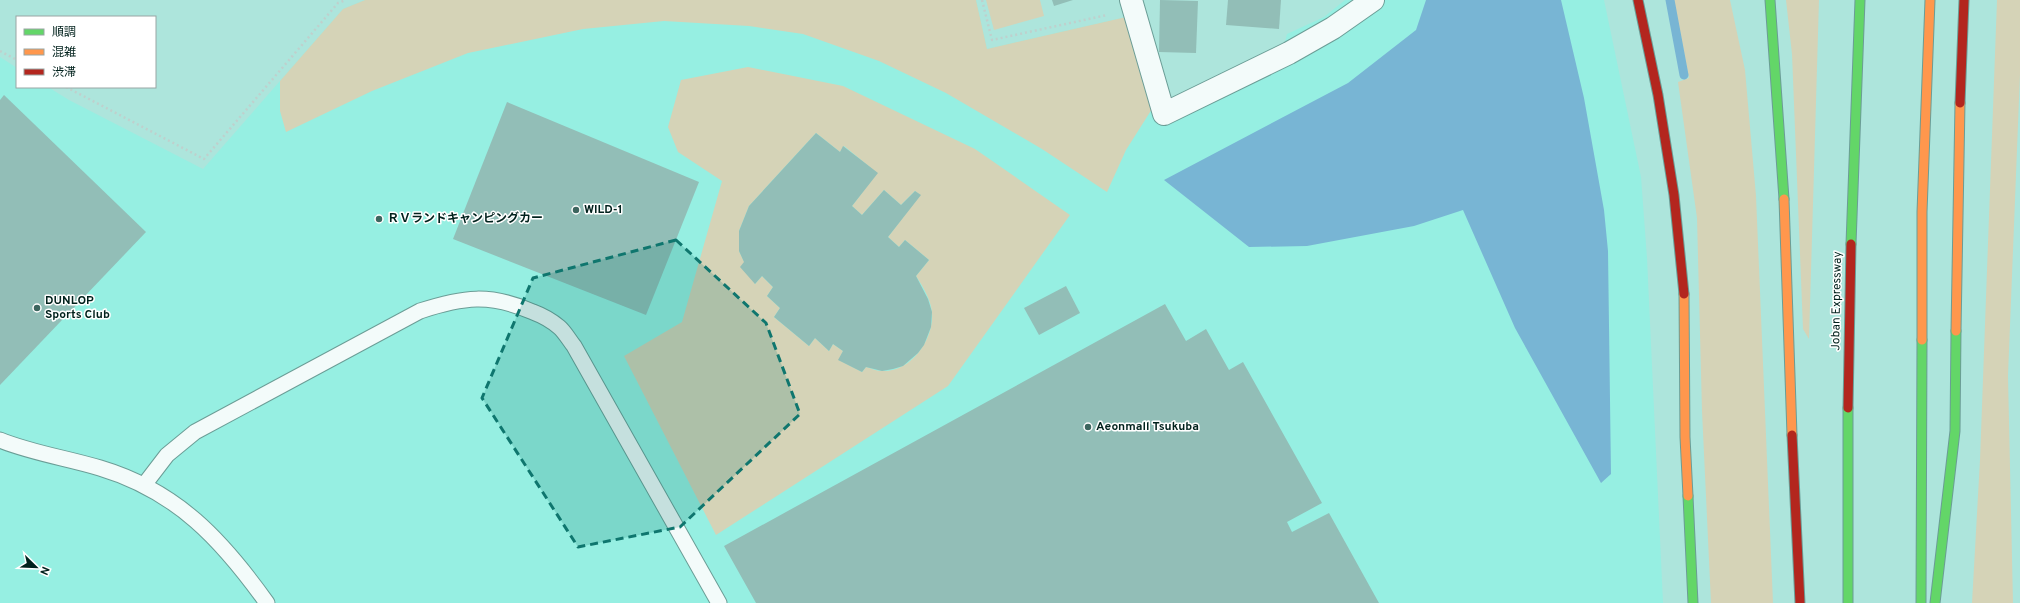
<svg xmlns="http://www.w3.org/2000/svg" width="2020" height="603" viewBox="0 0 2020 603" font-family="Overpass,'Noto Sans JP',sans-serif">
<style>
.built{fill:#96efe2}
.green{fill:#d5d3b7;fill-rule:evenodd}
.water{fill:#78b5d4}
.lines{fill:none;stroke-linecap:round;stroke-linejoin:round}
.stream{stroke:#78b5d4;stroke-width:9}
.building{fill:#92beb7}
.lane-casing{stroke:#6b9d96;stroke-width:17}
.street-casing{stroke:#6b9d96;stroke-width:24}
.fast-casing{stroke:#6b9d96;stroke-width:11}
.slow-casing{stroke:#6b9d96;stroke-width:11}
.jam-casing{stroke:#6b9d96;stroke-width:11}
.path{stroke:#bfd0cd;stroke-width:2.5;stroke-dasharray:2 3;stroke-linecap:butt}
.lane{stroke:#f3fbfa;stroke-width:15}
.street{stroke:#f3fbfa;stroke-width:22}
.fast{stroke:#63d668;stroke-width:9}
.slow{stroke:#ff974d;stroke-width:9}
.jam{stroke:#b3261e;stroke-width:9}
.marked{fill:#0f766e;fill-opacity:0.2;stroke:#0f766e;stroke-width:3;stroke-dasharray:8 5;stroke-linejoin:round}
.poi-dot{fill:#3d665f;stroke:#fff;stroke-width:1.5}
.labels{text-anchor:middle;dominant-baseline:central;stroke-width:3;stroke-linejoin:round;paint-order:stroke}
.poi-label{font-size:12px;font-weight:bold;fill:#00211c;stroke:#fff;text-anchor:start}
.street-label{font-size:12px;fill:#00211c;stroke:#fff}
</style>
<rect width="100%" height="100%" fill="#ade5dc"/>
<polygon class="built" points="365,0 976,0 987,49 1126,17 1152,108 1284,45 1287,34 1324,17 1345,0 1604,0 1641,177 1647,258 1663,603 0,603 0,57 17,68 17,87 48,87 69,100 203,169 343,9"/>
<g class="green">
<polygon points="365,0 976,0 987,49 1126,17 1152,109 1126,150 1107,192 1042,149 946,93 879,61 803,34 749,26 664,21 583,29 468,53 372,91 286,132 280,111 280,81 343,9"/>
<polygon points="986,0 1040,0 1044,16 994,30"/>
<polygon points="1674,0 1730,0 1745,70 1756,196 1773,603 1711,603 1702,411 1697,218 1678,82 1689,78"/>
<polygon points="1786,0 1819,0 1809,339 1803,329 1792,54"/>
<polygon points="1997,0 2020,0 2020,74 2008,376 2013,603 1972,603 1980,460"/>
<path d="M748,67L843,86L975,149L1070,215L948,386L716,535L624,356L682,322L722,181L678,152L668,127L681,80ZM816,133L840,152L844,146L877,173L852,206L862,215L884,190L901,205L915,191L920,195L888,237L899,247L905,240L929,260L916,276C923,287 931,300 932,313C934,339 911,373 881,371C876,371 871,368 866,367L862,372L839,360L843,351L833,344L829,351L815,338L809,346L774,317L780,308L767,296L773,287L762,276L755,284L739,251V231L749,206Z"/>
</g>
<polygon class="water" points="1426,0 1561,0 1584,98 1604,210 1608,251 1611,474 1601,483 1515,328 1463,210 1414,226 1307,246 1249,247 1164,180 1348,83 1416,30"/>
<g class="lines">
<polyline class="stream" points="1670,0 1684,75"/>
</g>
<g class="building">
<polygon points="1052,0 1073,0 1054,6"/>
<polygon points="1160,0 1198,1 1196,53 1159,52"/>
<polygon points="1228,0 1281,0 1279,29 1226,25"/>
<polygon points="4,95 146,232 0,385 0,100"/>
<polygon points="507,102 699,182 646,315 453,239"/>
<polygon points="816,133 840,152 843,146 878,173 852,206 862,215 884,190 901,205 915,191 921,195 888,237 899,247 905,240 929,260 916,276 928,299 932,312 931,327 924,345 918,353 903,366 893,369 882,371 866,367 862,372 838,360 843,351 833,344 829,351 815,338 809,346 774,317 780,308 767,296 773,287 762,276 755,284 740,267 744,262 739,251 739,231 749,206"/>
<polygon points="1066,286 1080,313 1039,335 1024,308"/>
<polygon points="1165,304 1186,341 1206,329 1229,370 1243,362 1322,503 1287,522 1292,532 1329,513 1379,603 756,603 724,546"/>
</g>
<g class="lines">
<defs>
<g id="lane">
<path d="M0,440C32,453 67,458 100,468C177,491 222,540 267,603"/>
<path d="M144,485L167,455L195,432L420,311C463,297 490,293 533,312C541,315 552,321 559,327C565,332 569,340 574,346L719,603"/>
</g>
<polyline id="street" points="1131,0 1164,114 1289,53 1333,28 1373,0"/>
<g id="fast">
<polyline points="1770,0 1784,199"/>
<polyline points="1851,244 1860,0"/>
<polyline points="1688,496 1693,603"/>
<polyline points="1848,603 1848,408"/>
<polyline points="1921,603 1922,340"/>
<polyline points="1935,603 1955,431 1956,331"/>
</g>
<g id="slow">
<polyline points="1784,199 1792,435"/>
<polyline points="1684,294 1685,437 1688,496"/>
<polyline points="1956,331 1960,103"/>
<polyline points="1922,340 1922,212 1930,0"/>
</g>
<g id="jam">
<polyline points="1638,0 1658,95 1674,195 1684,294"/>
<polyline points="1960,103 1964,0"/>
<polyline points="1848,408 1851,244"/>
<polyline points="1792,435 1800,603"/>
</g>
</defs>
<use href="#lane" class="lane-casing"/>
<use href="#street" class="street-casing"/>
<use href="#fast" class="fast-casing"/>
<use href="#slow" class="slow-casing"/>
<use href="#jam" class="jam-casing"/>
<g class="path">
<polyline points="982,0 992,40 1107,15"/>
<polyline points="0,51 17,60"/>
<polyline points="66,87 204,159 338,3 346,0"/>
</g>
<use href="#lane" class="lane"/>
<use href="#street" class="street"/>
<use href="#fast" class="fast"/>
<use href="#slow" class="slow"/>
<use href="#jam" class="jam"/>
</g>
<path class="marked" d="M676,240L766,323L800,414L680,527L578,547L482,398L533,278Z"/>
<g class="poi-dot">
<circle cx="576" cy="210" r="4"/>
<circle cx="379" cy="219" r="4"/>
<circle cx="37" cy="308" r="4"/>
<circle cx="1088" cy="427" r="4"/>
</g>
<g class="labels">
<g class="poi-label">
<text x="584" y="210">WILD-1</text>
<text x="387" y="219">ＲＶランドキャンピングカー</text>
<text x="45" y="301">DUNLOP<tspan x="45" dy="14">Sports Club</tspan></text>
<text x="1096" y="427">Aeonmall Tsukuba</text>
</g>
<g class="street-label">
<text transform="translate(1837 301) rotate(-89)">Joban Expressway</text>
</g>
</g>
<rect x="16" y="16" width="140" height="72" fill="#ffffff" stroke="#99a6a4"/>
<rect x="24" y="29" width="20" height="6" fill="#63d668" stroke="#99a6a4"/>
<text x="52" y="36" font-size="12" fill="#00211c">順調</text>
<rect x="24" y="49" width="20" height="6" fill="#ff974d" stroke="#99a6a4"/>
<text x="52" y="56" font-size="12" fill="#00211c">混雑</text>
<rect x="24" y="69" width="20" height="6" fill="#b3261e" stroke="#99a6a4"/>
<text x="52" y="76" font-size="12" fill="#00211c">渋滞</text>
<g transform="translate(36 567) rotate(113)" stroke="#ffffff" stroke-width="3" paint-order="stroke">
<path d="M0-3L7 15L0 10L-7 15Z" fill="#00211c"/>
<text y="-6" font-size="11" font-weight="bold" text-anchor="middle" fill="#00211c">N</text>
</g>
</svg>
